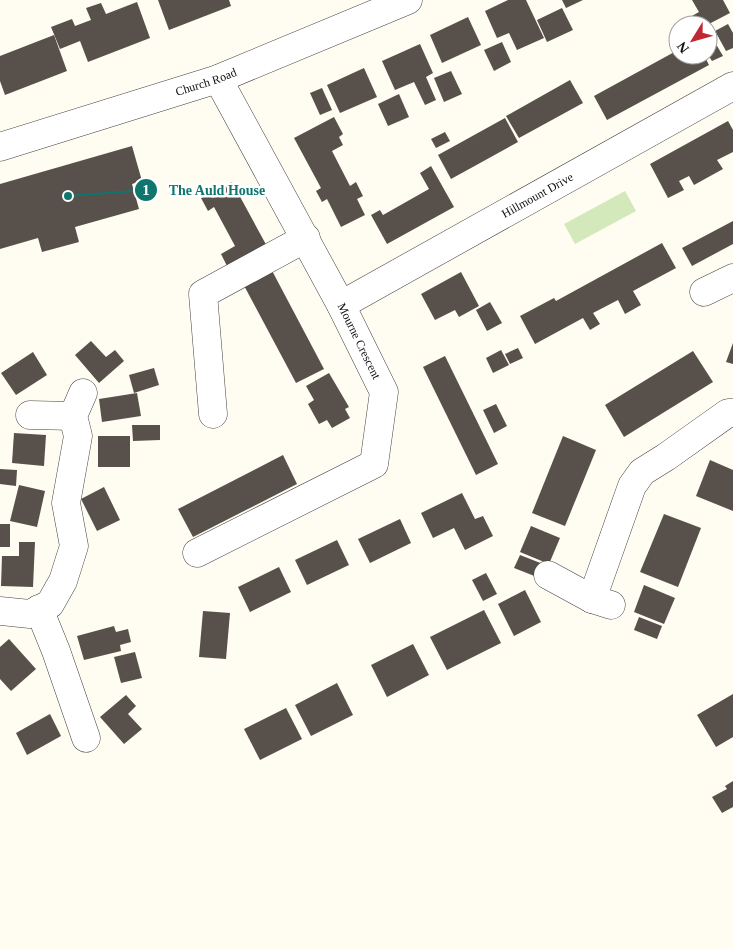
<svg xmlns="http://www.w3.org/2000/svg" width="733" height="949" viewBox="0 0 733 949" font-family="Georgia,serif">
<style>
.green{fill:#d4e9bb}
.building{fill:#58504b}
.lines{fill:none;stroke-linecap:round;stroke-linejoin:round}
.minor-casing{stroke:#424242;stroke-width:29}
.minor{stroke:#fff;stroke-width:28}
.labels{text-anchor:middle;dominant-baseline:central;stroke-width:5;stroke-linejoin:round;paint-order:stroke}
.street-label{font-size:12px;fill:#0f0f0f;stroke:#fff}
.leader{fill:none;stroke:#0f766e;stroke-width:2}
.callout-dot{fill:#0f766e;stroke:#fff;stroke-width:2}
.mark-label{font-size:15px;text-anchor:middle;font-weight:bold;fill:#fff}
.callout-label{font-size:14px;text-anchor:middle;font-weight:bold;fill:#0f766e;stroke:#fff;stroke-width:5;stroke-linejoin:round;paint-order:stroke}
</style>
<rect width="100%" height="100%" fill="#fffcf1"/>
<polygon class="green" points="625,191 636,211 575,244 564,224"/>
<g class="building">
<polygon points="158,0 229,0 231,6 169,30"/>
<polygon points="508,0 526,0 544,38 517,50 509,33 497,38 485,11"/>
<polygon points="562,0 583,0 566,8"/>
<polygon points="692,0 723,0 730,13 707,25 695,25 690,17 699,12"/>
<polygon points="137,2 150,38 88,62 80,41 60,49 51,27 72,19 75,26 91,20 86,8 101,3 106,14"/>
<polygon points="562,8 573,30 547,42 537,20"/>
<polygon points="468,17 481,45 442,63 430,35"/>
<polygon points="728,24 733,33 733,48 726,51 715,31"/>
<polygon points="710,34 723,56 712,61 708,55 708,35"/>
<polygon points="54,35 67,71 5,95 0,81 0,56"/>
<polygon points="502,42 511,62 494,71 484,50"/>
<polygon points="420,44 433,73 426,77 436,100 425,105 414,82 395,90 382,61"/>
<polygon points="678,50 678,55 704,55 709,65 607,120 594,96"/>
<polygon points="364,68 377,97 340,113 327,85"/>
<polygon points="451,71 462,94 444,102 434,78"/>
<polygon points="570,80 583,103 519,138 506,116"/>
<polygon points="322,88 332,110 320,115 310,93"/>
<polygon points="399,94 409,117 388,126 378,104"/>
<polygon points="334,117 343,134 339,137 343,145 332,151 350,186 356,182 363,196 357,199 365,215 341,227 327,199 322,202 316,191 321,188 294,138"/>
<polygon points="505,118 518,142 451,179 438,155"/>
<polygon points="728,121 733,130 733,152 717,160 723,169 694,185 689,176 679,181 684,190 668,198 650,164"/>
<polygon points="445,132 450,141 436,148 431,139"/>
<polygon points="132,146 142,181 132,184 139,209 75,227 79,242 42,252 38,238 0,249 0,184"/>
<polygon points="431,166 454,207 387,244 371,215 380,210 383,215 429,189 420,173"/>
<polygon points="232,182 269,250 230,272 221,254 235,246 214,207 208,211 201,198"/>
<polygon points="733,221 733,244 692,266 682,248"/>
<polygon points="662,243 676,268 633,291 641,305 625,314 618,300 593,313 600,324 590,330 583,318 535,344 520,316 554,298 556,301"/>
<polygon points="269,265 324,369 296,383 241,280"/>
<polygon points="461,272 479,306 459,317 455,310 435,320 421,294"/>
<polygon points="490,302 502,323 487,331 476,310"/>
<polygon points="91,341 106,357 115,350 124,361 99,383 75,355"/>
<polygon points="733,343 733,364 726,362"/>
<polygon points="518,348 523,358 510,364 505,354"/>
<polygon points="501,350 509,365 493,373 486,358"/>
<polygon points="693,351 713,382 624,437 605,405"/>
<polygon points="33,352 47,375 16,395 1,373"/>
<polygon points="445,356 498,464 476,475 423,367"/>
<polygon points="154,368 159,385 134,393 129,375"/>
<polygon points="329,373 349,407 345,409 350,418 332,428 327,420 319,424 308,404 314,400 306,386"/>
<polygon points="137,393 141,416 102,422 99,399"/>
<polygon points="496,404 507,426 494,433 483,410"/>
<polygon points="132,425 160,425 160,440 133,441"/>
<polygon points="14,433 46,435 44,466 12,463"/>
<rect x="98" y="436" width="32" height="31"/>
<polygon points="563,436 596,450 565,526 532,513"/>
<polygon points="283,455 297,484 193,537 178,509"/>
<polygon points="710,460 733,470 733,511 696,496"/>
<polygon points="0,469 17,470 16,486 0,484"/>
<polygon points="19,485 45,491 37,527 10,521"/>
<polygon points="104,487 120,520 97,531 81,499"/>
<polygon points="462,493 475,519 483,516 493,536 465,550 454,528 433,538 421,513"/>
<polygon points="664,514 701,528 678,587 640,572"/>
<polygon points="400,519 411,543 370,563 358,539"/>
<rect x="0" y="524" width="10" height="23"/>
<polygon points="531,526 560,538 549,564 520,552"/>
<polygon points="337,540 349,565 307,585 295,560"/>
<polygon points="19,542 35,542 33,587 1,586 2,556 19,556"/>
<polygon points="520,555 543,564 537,577 514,568"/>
<polygon points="279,567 291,592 250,612 238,587"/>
<polygon points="486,573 497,594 483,601 472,580"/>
<polygon points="644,585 675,598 664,624 634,612"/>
<polygon points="525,590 541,622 514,636 498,604"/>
<polygon points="484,610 501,643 447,670 430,637"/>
<polygon points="203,611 230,613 226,659 199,657"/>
<polygon points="639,617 662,626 657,639 634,630"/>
<polygon points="114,626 116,632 128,629 131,642 120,645 121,651 84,660 77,636"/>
<polygon points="9,639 36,669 11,691 0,679 0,647"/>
<polygon points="413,644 429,675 387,697 371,665"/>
<polygon points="135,652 142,678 121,683 114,657"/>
<polygon points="337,683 353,715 311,736 295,705"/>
<polygon points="733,694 733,737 716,747 697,715"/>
<polygon points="126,695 136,706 128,714 142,729 124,744 100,717"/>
<polygon points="286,708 302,739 260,760 244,729"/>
<polygon points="50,714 61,736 27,755 16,733"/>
<polygon points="733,781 733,807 722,813 712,797 727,789 725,786"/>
</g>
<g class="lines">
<defs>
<g id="minor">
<path id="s1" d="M0,147L218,79L408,0"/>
<polyline points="704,292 733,278"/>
<path id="s2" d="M341,305L733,86"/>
<polyline points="213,414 203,294 306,238"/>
<polyline points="30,415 73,416"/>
<polyline points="197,553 374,464 384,392 341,305 218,79"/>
<polyline points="548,575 592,599 611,605"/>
<polyline points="592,599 632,486 642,472 666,457 728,413 733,413"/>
<polyline points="39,609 56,651 86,738"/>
<polyline points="0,611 30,614 50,604 63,581 74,546 66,503 78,436 73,416 83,393"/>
</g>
</defs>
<use href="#minor" class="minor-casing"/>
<use href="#minor" class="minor"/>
</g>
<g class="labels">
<g class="street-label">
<text stroke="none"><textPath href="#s1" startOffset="216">Church Road</textPath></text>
<text stroke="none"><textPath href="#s2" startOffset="225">Hillmount Drive</textPath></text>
<text transform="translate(359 341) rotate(64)">Mourne Crescent</text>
</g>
</g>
<path class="leader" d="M68 196L146 190"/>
<g class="callout-dot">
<circle cx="68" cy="196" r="5"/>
<circle cx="146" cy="190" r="12"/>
</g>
<g class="mark-label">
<text x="146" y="195">1</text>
</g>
<g class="callout-label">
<text x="217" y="195">The Auld House</text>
</g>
<g transform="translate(693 40) rotate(233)"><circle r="24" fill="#ffffff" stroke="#9f9f9f"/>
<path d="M0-4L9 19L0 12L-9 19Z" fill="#bf2833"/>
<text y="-8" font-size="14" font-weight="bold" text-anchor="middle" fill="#0f0f0f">N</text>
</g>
</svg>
